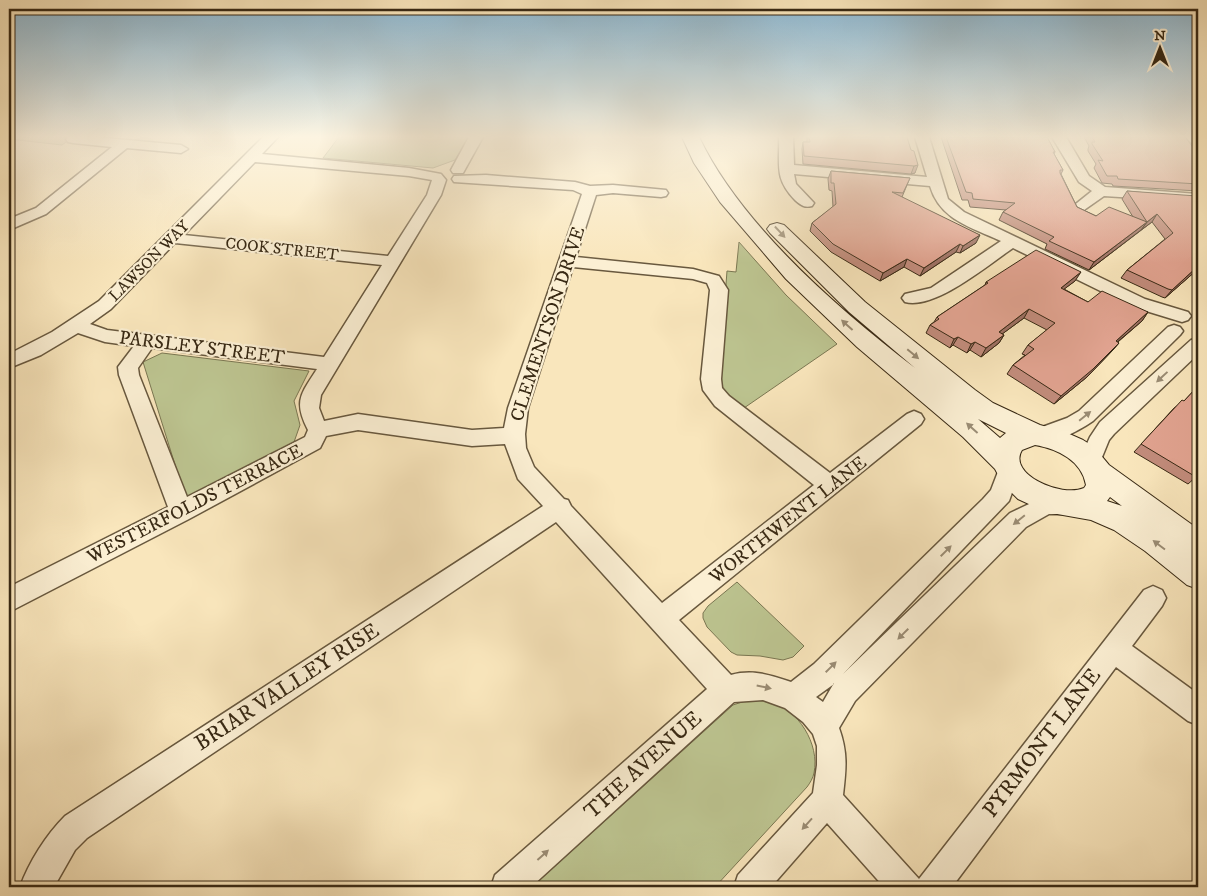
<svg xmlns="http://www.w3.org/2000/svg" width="1207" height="896" viewBox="0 0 1207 896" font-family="'IM FELL DW Pica',serif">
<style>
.green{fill:#bdc591;stroke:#7a7752}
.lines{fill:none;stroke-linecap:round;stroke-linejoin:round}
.minor-casing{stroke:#68583e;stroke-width:3}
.secondary-casing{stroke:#382914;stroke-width:2}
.minor{fill:#fbefd3;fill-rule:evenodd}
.secondary{fill:#fbefd3;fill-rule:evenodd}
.wall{fill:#c28c7c;stroke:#382914}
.shaded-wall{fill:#9e7265;stroke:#382914}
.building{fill:#e1a390;stroke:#382914}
.oneway{fill:#9a8c74}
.labels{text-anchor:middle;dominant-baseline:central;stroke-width:4.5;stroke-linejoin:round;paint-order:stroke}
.far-street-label{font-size:16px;fill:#382914;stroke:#fbefd3}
.street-label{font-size:19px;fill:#382914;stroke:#fbefd3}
.near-street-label{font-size:22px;fill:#382914;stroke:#fbefd3}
</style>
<rect width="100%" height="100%" fill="#f9e6bc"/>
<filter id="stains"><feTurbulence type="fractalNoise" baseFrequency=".004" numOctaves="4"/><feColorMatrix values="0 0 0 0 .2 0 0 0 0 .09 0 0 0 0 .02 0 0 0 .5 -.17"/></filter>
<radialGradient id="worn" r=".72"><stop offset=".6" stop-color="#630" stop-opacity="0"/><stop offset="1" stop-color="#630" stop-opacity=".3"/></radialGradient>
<g class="green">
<polygon points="9,137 73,137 62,145 9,139"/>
<polygon points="339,137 470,137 455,160 433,168 323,158"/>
<path d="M739,242L786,295L837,344L744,408C731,399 722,392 719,376L727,271L736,272Z"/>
<polygon points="162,353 309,371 294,401 300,425 293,445 186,500 143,362"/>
<polygon points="737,582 804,646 793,657 783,660 760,656 737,655 731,652 707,627 703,618 703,613 708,606"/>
<path d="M751,699C757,699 764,699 770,701C798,709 820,744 814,773C813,778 810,783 807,787L715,887H532L733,705Z"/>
</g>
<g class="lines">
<defs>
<g id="minor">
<polygon points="68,137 95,137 181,145 188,149 181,153 127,148 46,214 9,230 9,219 36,208 112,147 73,143 68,142 66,139"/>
<path d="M263,137H278L262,154L409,168L441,174L446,180L441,195L321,395L319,408L324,421L358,414L472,430L504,428L508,408L582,194L573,190L454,182L452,179L454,176L486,175L575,182L590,186L613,185L666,190L668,193L666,196L661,197L613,193L596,195L576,257L693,269L719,276L728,290L721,379L722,388L729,396L830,473L907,414L914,411L921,414L924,419L921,424L679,620L731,675C753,669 770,675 791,682L814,664L983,499L991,490L1001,464L1009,461L1017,464L1020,470L1009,501L843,674L1010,513L1046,496H1064L1072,498L1075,505L1072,512L1064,514H1049L1026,527L855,701L839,728C848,753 846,769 843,795L919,879L1144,590L1153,586L1162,590L1166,598L1162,606L1132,646L1198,694V725L1188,721L1116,667L952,887H884L827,823L771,887H734L738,875L813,793L817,765V746L813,734L803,722L785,708L763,700L734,702L531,887H491L495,875L707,689L556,522L87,838L75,850L54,887H20C29,862 46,835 65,816L543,506L518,479L505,444L472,446L358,430L326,436L320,448L189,519L9,612V587L168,507L119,375L118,367L134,346L105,342L78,333L41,355L9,368V354L52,332L99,301ZM255,162L409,176L432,180L427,195L388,256L184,235ZM175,243L382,265L324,357L107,330L90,324L111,309ZM573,267L693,279L707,283L710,290L701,379L703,390L715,406L814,485L662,603L571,506L568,500L564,499L534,467L526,448L525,434L528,408ZM152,348L317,369C301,394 293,401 308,430L305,437L187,497L139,375L138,368ZM834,683L823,702L816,697L834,684Z"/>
<polygon points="469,137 483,137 463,173 453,173 451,170"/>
<path d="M779,137H793L794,165L927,177L915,137H929L948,199L964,212L1145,299L1188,312L1191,316L1188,320L1182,322L1133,307L1013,248C988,265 935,310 905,302L902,298L905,294L931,288L1001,241C971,227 940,220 930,186L794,174L796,184L814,203L812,206C804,208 801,205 795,200C774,178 780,166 779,137Z"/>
<polygon points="1052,137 1066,137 1089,176 1105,187 1198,194 1198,202 1104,196 1084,210 1074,210 1072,207 1092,191 1079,182"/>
<polygon points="1185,137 1198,137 1198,145 1193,144"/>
<path d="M1174,325L1180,327L1183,331L1180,335L1093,421C1080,430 1049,447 1034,442L1031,436L1034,430L1067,418L1079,411L1168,327Z"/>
<polygon points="1198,338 1198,354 1114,434 1109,440 1098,467 1090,470 1082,467 1079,461 1090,437 1100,422 1191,340"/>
</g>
<path id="secondary" d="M682,137H699C741,225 838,309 915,368L849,312L770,233L767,229L770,225L777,223L784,225L865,302L975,390L993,403L1040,425L1065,432L1083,440L1094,447L1109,465L1198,529V589L1187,585L1145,551L1114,530L1091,520L1046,512L1018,499L1003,484L995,469L963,437L857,347L786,279L720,202L694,163ZM978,419L1006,433L1000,438ZM1035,445C1058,449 1082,461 1086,485L1084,488C1061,498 1007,474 1022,450ZM1110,497L1122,506L1107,501Z"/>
</defs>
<use href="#minor" class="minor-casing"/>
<use href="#secondary" class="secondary-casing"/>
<use href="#minor" class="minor"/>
<use href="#secondary" class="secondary"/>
</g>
<g class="wall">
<polygon points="807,137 907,137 915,173 911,174 803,164 802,149 803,142 807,142"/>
<polygon points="941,137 1047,137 1055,152 1054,154 1063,170 1061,174 1077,207 1096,216 1133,217 1122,199 1127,191 1198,198 1198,269 1165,298 1162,297 1121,278 1127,270 1165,239 1152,222 1089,270 1045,249 1047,244 999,220 1003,212 1006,210 970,207 968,200 962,200"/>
<polygon points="1084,137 1185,137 1195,150 1198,152 1198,191 1113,186 1112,184 1102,183 1094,168 1096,164 1088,151 1088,149 1089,146"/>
<polygon points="831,171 910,178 902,197 976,243 960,253 956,252 920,276 904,267 880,281 831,252 810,231 812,223 833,207 832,191 829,190 828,179"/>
<polygon points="1075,281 1064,289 1088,302 1148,312 1142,321 1118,342 1119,343 1112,351 1087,377 1054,404 1007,374 1013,365 1025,355 1022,354 1028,345 1047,330 1024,318 1002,334 1004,335 999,343 981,357 970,350 967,353 953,345 950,348 926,333 930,325 934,322 937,317 985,285 986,282"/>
<polygon points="1198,386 1198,477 1197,476 1188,484 1134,452 1174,408 1184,401"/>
</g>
<g class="shaded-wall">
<polygon points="918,165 915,173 911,174 914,166"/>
<polygon points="1157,214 1152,222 1141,230 1147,222"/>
<polygon points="1147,222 1141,230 1089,270 1094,262"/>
<polygon points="980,235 976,243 960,253 963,246"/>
<polygon points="960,244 956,252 920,276 924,268"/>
<polygon points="907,259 904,267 880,281 883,273"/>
<polygon points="1198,266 1198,269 1165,298 1172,290"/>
<polygon points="1081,272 1075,281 1055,296 1061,288"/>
<polygon points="1029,309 1024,318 994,340 999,332"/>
<polygon points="1148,312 1142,321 1109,349 1116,341"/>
<polygon points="1004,335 999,343 981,357 986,348"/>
<polygon points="958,337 953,345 950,348 954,339"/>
<polygon points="975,342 970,350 967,353 971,344"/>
<polygon points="1119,343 1112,351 1087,377 1054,404 1061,396"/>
</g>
<g class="building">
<polygon points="809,137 907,137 911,150 914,151 918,165 914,166 804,156 803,142 810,142"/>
<polygon points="946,137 1047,137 1055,152 1053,152 1063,170 1060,170 1060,173 1077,207 1096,216 1109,207 1147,222 1094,262 1049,241 1054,237 1003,212 1015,203 973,199 972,193 966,192"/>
<polygon points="1092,137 1185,137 1195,150 1198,152 1198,184 1118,179 1117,176 1107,176 1098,160 1103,161 1092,144 1092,142 1095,142"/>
<polygon points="831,171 910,178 903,193 892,192 980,235 963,246 960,244 924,268 907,259 883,273 833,244 812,223 836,204 834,183 831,183"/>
<polygon points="1127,191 1197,196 1198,198 1198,266 1172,290 1168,289 1127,270 1173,233 1157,214 1147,222"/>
<polygon points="1036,250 1081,272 1061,288 1088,302 1102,291 1148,312 1116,341 1119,343 1093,369 1061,396 1013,365 1034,349 1028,345 1055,323 1029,309 999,332 1004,335 986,348 975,342 971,344 958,337 954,339 930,325 939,319 937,317 988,283 986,282"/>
<polygon points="1198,386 1198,474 1196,477 1141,444 1182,400 1184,401"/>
</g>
<defs><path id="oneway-solid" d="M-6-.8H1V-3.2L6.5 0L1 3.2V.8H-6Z" transform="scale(1.25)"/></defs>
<g class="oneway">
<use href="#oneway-solid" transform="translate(780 232) rotate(47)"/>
<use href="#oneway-solid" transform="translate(847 325) rotate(-138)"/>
<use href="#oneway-solid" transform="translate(913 354) rotate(40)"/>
<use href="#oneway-solid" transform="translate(1162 377) rotate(137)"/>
<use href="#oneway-solid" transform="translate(1085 416) rotate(-39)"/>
<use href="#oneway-solid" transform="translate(972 428) rotate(-138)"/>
<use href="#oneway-solid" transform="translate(1019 520) rotate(141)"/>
<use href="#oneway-solid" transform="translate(1159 545) rotate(-143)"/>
<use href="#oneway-solid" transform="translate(946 551) rotate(-45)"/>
<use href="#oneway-solid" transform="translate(903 634) rotate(135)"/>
<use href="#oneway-solid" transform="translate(831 667) rotate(-45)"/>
<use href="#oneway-solid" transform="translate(764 687) rotate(12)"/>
<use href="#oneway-solid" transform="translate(807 824) rotate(132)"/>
<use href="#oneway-solid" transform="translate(543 855) rotate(-42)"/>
</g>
<linearGradient id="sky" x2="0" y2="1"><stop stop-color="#8ab8d4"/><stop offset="0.52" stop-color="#fcf4e1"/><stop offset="1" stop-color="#fcf4e1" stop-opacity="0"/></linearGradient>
<rect width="1207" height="263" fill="url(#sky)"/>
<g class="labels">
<g class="far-street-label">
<text transform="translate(282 249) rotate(6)">COOK STREET</text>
<text transform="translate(149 261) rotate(-45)">LAWSON WAY</text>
</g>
<g class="street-label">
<text transform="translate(548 324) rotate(-72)">CLEMENTSON DRIVE</text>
<text transform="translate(202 348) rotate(7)">PARSLEY STREET</text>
<text transform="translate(195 504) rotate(-27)">WESTERFOLDS TERRACE</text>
<text transform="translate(788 520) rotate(-38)">WORTHWENT LANE</text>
</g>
<g class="near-street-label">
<text transform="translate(287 687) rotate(-33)">BRIAR VALLEY RISE</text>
<text transform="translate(1042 743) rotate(-53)">PYRMONT LANE</text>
<text transform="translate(643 765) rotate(-42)">THE AVENUE</text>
</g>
</g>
<rect width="1207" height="896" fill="none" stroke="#f9e6bc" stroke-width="30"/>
<rect x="10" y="10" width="1187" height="876" fill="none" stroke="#382914" stroke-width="2.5"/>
<rect x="15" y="15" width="1177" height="866" fill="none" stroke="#382914"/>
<g transform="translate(1160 48)" stroke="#fbefd3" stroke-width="4" paint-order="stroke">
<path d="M0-4L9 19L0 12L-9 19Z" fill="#382914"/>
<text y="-8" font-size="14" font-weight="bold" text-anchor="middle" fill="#382914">N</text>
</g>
<rect width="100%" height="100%" filter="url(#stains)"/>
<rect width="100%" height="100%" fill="url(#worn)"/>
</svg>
